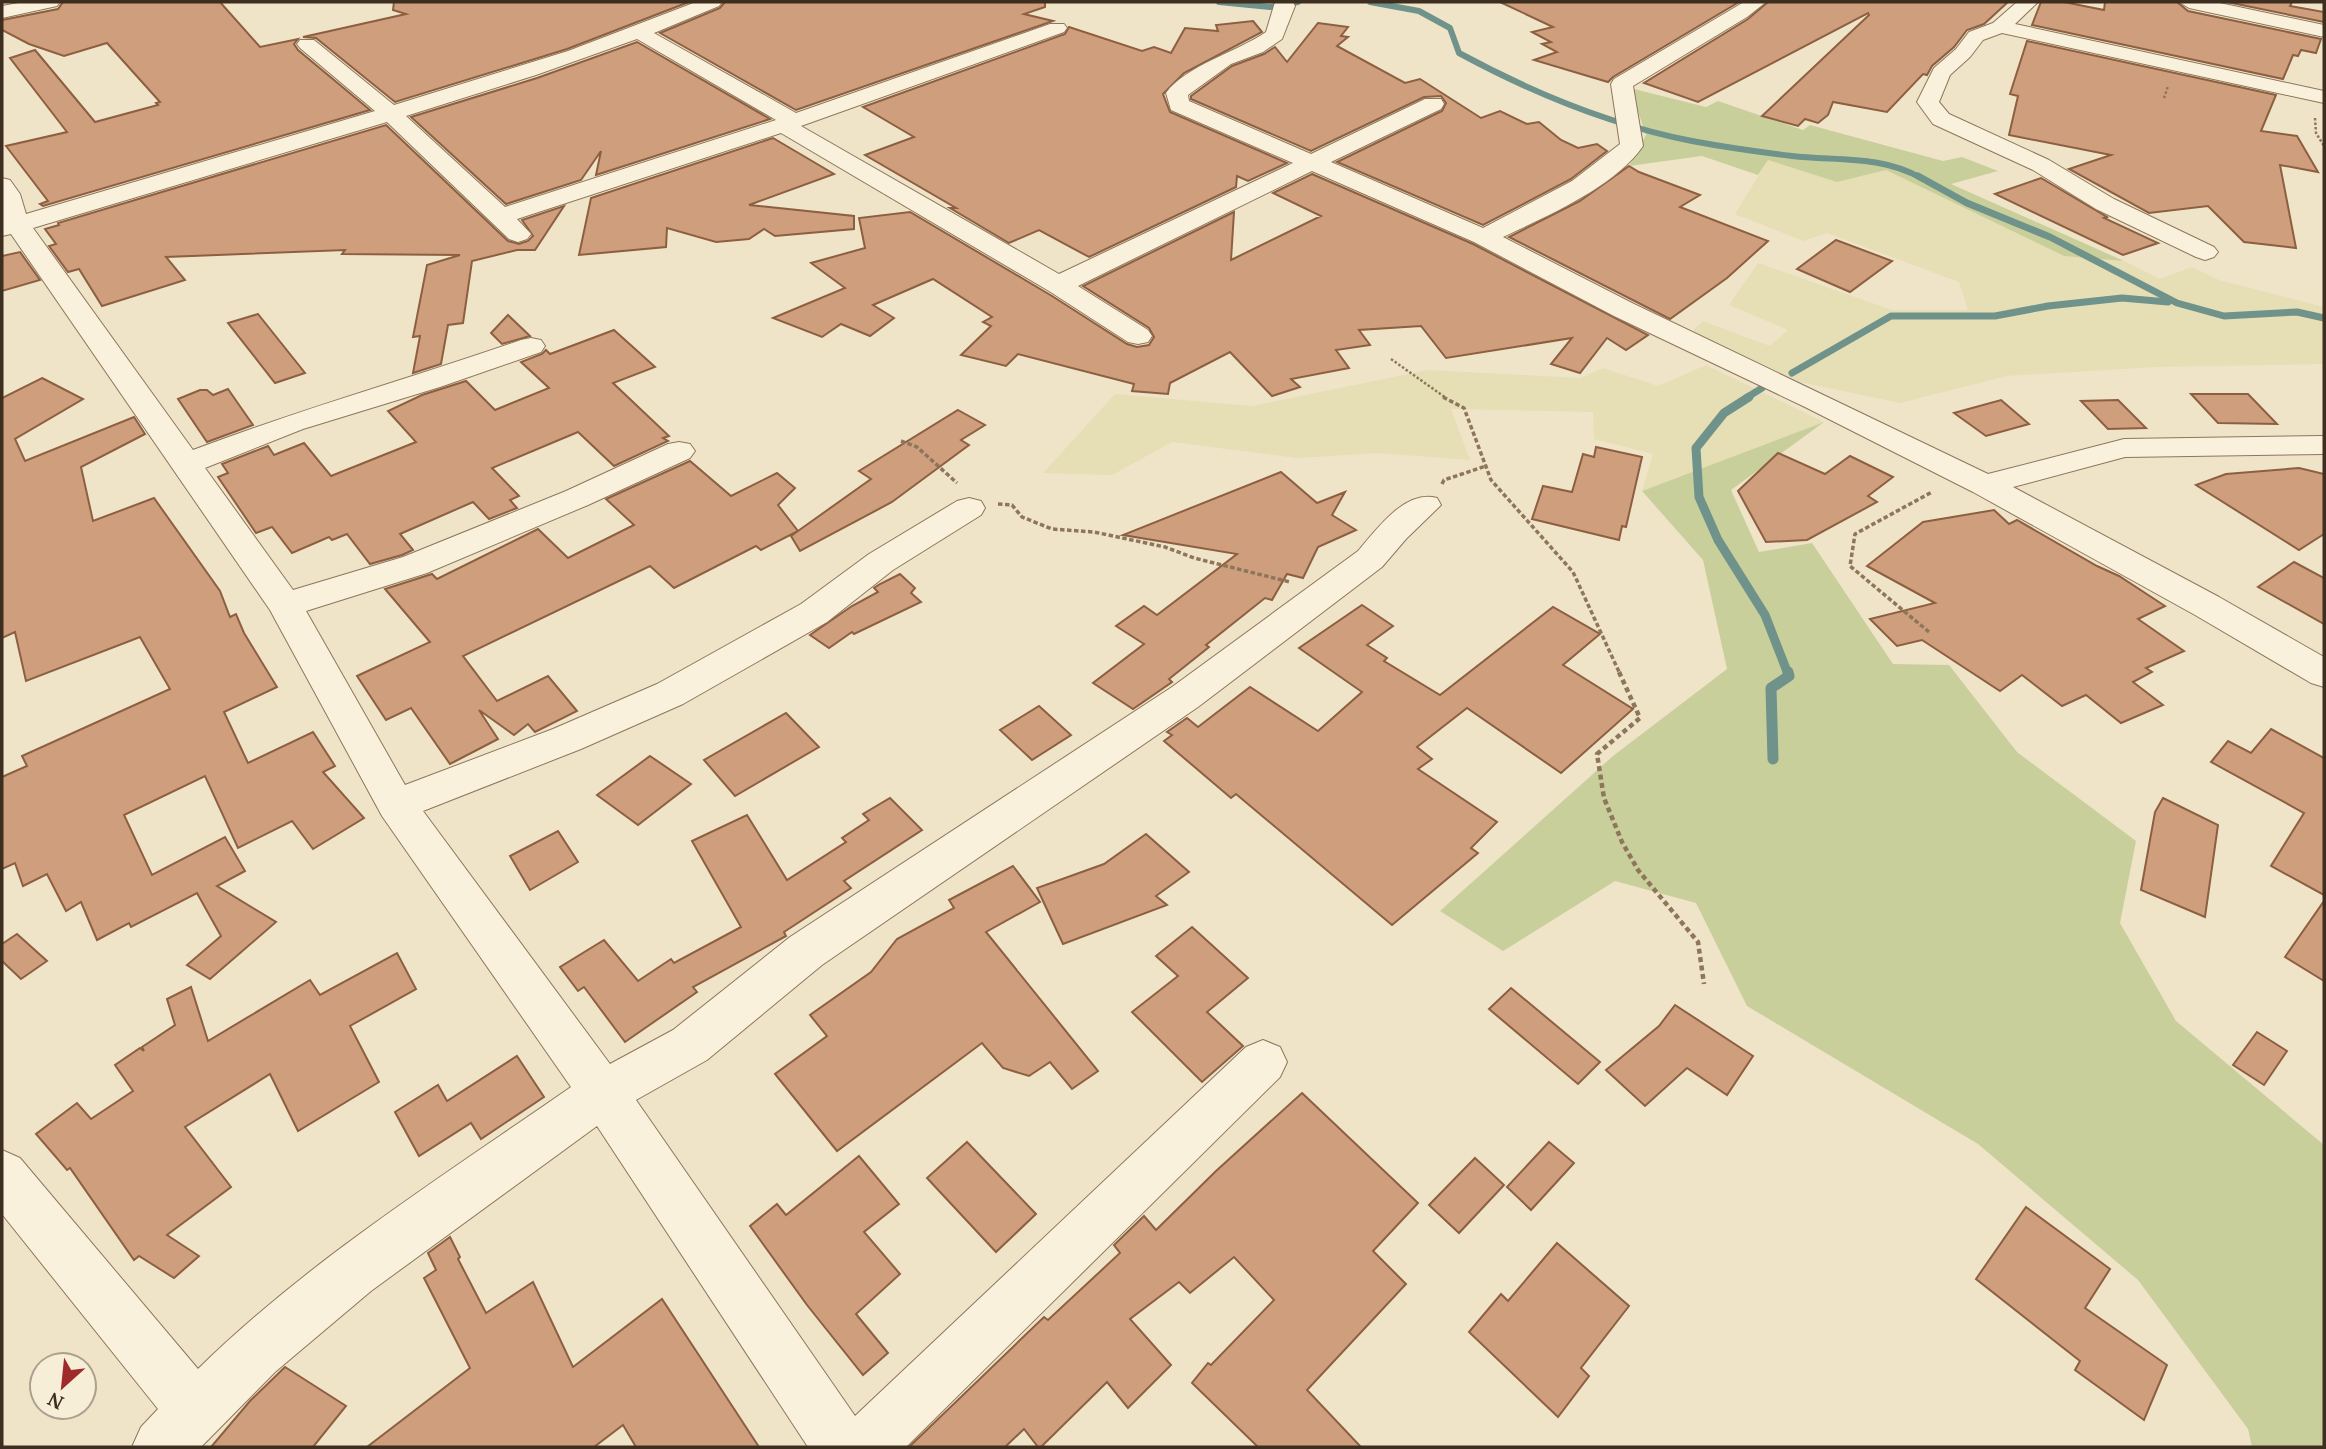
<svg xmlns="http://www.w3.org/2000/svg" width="2326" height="1449" viewBox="0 0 2326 1449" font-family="'PT Serif',serif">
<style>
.farmland{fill:#e6deb5}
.green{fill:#c9cf9b}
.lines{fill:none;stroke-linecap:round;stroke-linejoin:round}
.stream-far3{stroke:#6f938a;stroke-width:6}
.stream-far2{stroke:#6f938a;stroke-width:7}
.stream-far1{stroke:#6f938a;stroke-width:9}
.stream{stroke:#6f938a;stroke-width:11}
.building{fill:#cf9f7d;stroke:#8d5f41;stroke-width:2}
.minor-casing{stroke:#8d765c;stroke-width:2}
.path-far2{stroke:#8d765c;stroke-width:2.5;stroke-dasharray:2.5 2;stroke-linecap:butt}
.path-far1{stroke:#8d765c;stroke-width:3.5;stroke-dasharray:4.5 2.5;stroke-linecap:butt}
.path{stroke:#8d765c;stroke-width:4.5;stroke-dasharray:5 3.5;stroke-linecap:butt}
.minor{fill:#faf1dc;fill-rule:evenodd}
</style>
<rect width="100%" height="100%" fill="#f0e4c8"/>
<g class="farmland">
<polygon points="1768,160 1837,182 1886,170 2064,256 2124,261 2160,279 2192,267 2219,280 2324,307 2324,364 2156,367 2007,376 1900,403 1800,382 1689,334 1703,321 1770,346 1788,330 1729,305 1758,263 1892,310 1968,310 1959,282 1827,233 1803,241 1735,214"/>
<polygon points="1706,365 1824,422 1642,491 1653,454 1594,439 1593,412 1451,409 1470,460 1378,453 1297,458 1172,442 1112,475 1043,473 1115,394 1252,406 1428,370 1580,378 1603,368 1658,386"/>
</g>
<g class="green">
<polygon points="1630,88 1706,107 1718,101 1803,130 1810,125 1943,161 1962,157 1998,171 1951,184 2124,261 2064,256 1886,170 1837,182 1768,160 1758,175 1702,156 1629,166 1646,135"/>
<polygon points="1824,422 1731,490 1759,552 1812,543 1893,664 1949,665 2017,752 2136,841 2120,923 2176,1021 2324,1145 2324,1447 2252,1447 2248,1429 2138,1280 1978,1144 1747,1006 1696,903 1615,881 1503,951 1440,911 1613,756 1727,669 1703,560 1642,491"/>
</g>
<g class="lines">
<g class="stream-far3">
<polyline points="1219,2 1270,7 1298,2"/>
<path d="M1370,2L1419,11L1450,28L1459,53C1531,92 1611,125 1692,141C1724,147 1759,152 1792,156C1836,161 1881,155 1921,178"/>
</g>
<g class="stream-far2">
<polyline points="1918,176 1967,203 2050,237 2177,303 2224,316 2297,312 2324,318"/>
<polyline points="1792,373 1891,316 1995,316 2048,306 2122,298 2168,302"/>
<polyline points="1746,398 1762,388"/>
</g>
<polyline class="stream-far1" points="1749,397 1724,413 1696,448 1699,497 1718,540 1765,615 1788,674"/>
<polyline class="stream" points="1773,759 1771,688 1789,676 1788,672"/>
</g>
<g class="building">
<polygon points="63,2 220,2 260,47 298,39 294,44 298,50 370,110 43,206 40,204 48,201 6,146 67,132 10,58 35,50 95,122 158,105 156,103 160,102 107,43 64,56 29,44 2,30 2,20 58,9"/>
<polygon points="394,2 689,2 567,49 395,102 316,38 303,37 406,14 393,10"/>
<polygon points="725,2 1045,2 1045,7 1024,14 1053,21 796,110 660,33 720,8"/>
<polygon points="1500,2 1739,2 1613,77 1608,82 1534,60 1557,52 1542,44 1551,42 1532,32 1553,27"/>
<polygon points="1768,2 2008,2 1984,24 1967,30 1954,47 1932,66 1927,75 1923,74 1887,112 1833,102 1828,115 1818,123 1805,119 1798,126 1762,116 1869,15 1868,13 1698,102 1644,83 1748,19"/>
<polygon points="2041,2 2064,2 2104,10 2105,2 2177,2 2188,11 2321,39 2316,53 2301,50 2298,56 2293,55 2283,79 2032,25"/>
<polygon points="2227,2 2292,2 2290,6 2324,12 2324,22"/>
<polygon points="1253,21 1262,32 1184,73 1163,94 1170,112 1287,163 1248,181 1237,176 1236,187 1089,257 1039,230 1009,243 950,208 956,208 865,155 914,137 863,107 1065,34 1069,27 1142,51 1154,47 1171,53 1185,28 1218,31 1216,25"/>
<polygon points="1318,23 1348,27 1341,36 1348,37 1337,46 1405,83 1420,79 1481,118 1500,111 1527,124 1539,122 1561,140 1578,148 1597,144 1607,151 1571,179 1483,225 1337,162 1442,111 1446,103 1441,96 1424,97 1311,151 1191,99 1191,96 1232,66 1264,54 1275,47 1287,62"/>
<polygon points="2027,41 2276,95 2261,131 2297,136 2318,172 2280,165 2296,248 2244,242 2208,206 2149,213 2069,169 2111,155 2009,135 2018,96 2010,94"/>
<polygon points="637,42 770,119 596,175 601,151 581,180 506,204 411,117 537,78"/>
<polygon points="386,125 508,241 519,244 528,241 533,236 522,220 564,206 535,250 517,250 472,261 463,323 448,325 441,364 413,373 420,336 413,337 427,265 460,255 342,254 345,250 166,257 185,280 102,306 79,269 68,272 49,246 56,244 45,229 59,225 58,223"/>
<polygon points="773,138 834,174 749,205 854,216 854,229 775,236 764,229 749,239 716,242 667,228 666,247 579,255 591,198"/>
<polygon points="1629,166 1639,172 1700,195 1680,207 1768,241 1727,278 1670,319 1509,237 1580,201"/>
<polygon points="1312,174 1473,244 1648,335 1626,350 1607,338 1580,373 1551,364 1572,338 1446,358 1421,326 1359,330 1370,345 1336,350 1349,368 1291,379 1300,387 1272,396 1230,352 1170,383 1168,394 1132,391 1134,384 1018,354 1006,366 961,355 991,326 983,322 992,317 933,279 873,305 894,318 870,336 841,324 822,337 773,318 845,288 811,263 865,248 859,218 910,212 1052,296 1127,344 1137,347 1149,345 1154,337 1149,328 1083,286 1234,212 1231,260 1321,216 1273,193"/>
<polygon points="2041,178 2107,217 2104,218 2158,243 2123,255 1995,194"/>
<polygon points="1836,240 1892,261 1850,292 1797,269"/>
<polygon points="20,252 40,280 2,291 2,256"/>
<polygon points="258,314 305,373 275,383 228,323"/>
<polygon points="508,315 530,336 502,344 491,333"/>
<polygon points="614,330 655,367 613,383 669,436 663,438 668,441 614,466 578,432 492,468 519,496 510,500 517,508 489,519 473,502 400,534 413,550 402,555 370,564 347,534 332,540 329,537 292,553 272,527 256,533 218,477 228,473 222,464 268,446 274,455 304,443 331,476 416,442 388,411 422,395 466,381 495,410 549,388 521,362 542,354 546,350 550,354"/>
<polygon points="42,378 83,399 15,439 25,461 134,417 145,434 81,467 93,521 154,498 220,591 230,617 236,614 244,633 277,687 224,712 248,763 313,732 335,766 323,772 364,818 313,849 292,821 238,848 205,776 124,815 152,875 225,837 245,871 217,886 276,922 210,979 187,965 221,936 197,893 131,927 129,923 97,940 81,902 66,911 47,874 23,886 15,863 2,869 2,777 27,766 22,756 170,689 140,637 26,681 15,632 2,638 2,398"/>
<polygon points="228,389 253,425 207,442 178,399 200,390 207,390 213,395"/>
<polygon points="2191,394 2248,394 2277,424 2218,423"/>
<polygon points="2001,400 2029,424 1986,436 1954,413"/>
<polygon points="2118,400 2146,428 2108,429 2081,401"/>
<polygon points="958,410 985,425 961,440 969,445 892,502 800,551 791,536 798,531 761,550 756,546 674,588 650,566 463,656 497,701 548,676 577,711 535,732 528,724 514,735 479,710 498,739 450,764 411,708 386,720 357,676 430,642 385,589 432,574 437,579 538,529 568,558 634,525 606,499 690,461 731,496 777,473 795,488 778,505 798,531 871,479 859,471"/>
<polygon points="1596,447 1642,457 1626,527 1622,526 1619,540 1532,519 1543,486 1572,492 1583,454 1594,457"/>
<polygon points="1778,453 1825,474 1850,456 1893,477 1868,496 1877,502 1807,540 1766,542 1738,491"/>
<polygon points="2299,468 2324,474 2324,534 2299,550 2196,485 2226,474"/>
<polygon points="1281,472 1317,503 1345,492 1332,515 1356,530 1318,547 1303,578 1287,574 1272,600 1265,598 1206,645 1209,647 1169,679 1172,682 1133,709 1093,683 1144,644 1116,626 1144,606 1157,615 1237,554 1123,535"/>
<polygon points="1994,510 2009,524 2017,520 2097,566 2119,576 2165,606 2138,619 2184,651 2146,668 2152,672 2133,682 2163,705 2121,723 2086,695 2062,706 2022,675 2000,691 1922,640 1897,646 1870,619 1935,603 1867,566 1923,522"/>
<polygon points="2294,562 2324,578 2324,624 2258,587"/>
<polygon points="900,574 915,588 911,593 921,602 854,634 852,632 829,648 810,635 852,606 878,592 874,588 880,584"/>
<polygon points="1362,605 1393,626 1367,645 1387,658 1384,661 1440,695 1553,607 1600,634 1563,665 1633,709 1561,773 1467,708 1417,747 1432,759 1418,769 1497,822 1471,848 1478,853 1392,925 1236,794 1231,798 1164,741 1172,735 1167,732 1187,718 1198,727 1250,687 1318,731 1362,692 1299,648"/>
<polygon points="1039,706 1071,735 1032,760 1000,730"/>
<polygon points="786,713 819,747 735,796 704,760"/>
<polygon points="2271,729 2324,758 2324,895 2271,866 2304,813 2211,762 2228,741 2251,753"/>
<polygon points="650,756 691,784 638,825 597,795"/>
<polygon points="890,798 922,830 844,881 851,888 784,932 786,936 693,987 697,992 625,1042 584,987 578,991 560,967 604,940 638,981 671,959 674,963 741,927 692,841 747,815 787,880 846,842 842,838 869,820 863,814"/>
<polygon points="2163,798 2218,825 2205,917 2141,890 2155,812"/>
<polygon points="558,831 578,862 530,890 510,856"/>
<polygon points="1146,834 1189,872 1156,896 1167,905 1063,944 1037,888 1104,864"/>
<polygon points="1013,866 1040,902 986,932 1098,1071 1072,1089 1050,1062 1029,1076 1003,1068 982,1043 837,1151 775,1074 827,1036 810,1015 871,972 897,939 954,908 949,900"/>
<polygon points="2324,901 2324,981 2285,957"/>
<polygon points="1192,927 1248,978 1207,1012 1243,1046 1202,1082 1132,1012 1178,976 1156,956"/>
<polygon points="17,934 47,961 21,979 2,961 2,944"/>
<polygon points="397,953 416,989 350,1026 379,1082 298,1131 270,1074 185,1127 231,1187 167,1235 199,1256 174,1278 139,1256 134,1260 70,1168 67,1170 36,1134 77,1103 91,1119 133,1091 115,1065 140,1048 144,1051 142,1047 175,1025 167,999 191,987 208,1041 310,980 320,995"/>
<polygon points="1511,988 1600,1062 1578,1084 1489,1009"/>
<polygon points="1675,1005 1753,1056 1727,1095 1687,1068 1645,1106 1606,1070 1659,1026"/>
<polygon points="2257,1032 2287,1051 2264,1085 2233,1065"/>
<polygon points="517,1056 544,1097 481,1139 471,1123 419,1156 395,1112 438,1085 447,1101"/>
<polygon points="1302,1093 1418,1203 1373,1251 1406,1284 1307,1390 1361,1447 1258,1447 1192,1383 1208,1363 1211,1365 1274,1300 1234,1257 1190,1293 1179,1282 1130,1319 1171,1365 1128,1408 1107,1382 1041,1447 1038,1447 1024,1429 1005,1447 909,1447 1044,1317 1048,1320 1120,1253 1114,1245 1144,1216 1156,1230 1216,1171"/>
<polygon points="967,1142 1036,1214 996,1252 927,1178"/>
<polygon points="1549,1142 1574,1163 1531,1210 1507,1187"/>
<polygon points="859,1156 899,1204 864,1232 900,1274 856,1314 888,1353 863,1375 807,1305 750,1226 777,1204 786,1215"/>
<polygon points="1475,1158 1504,1185 1459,1233 1429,1205"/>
<polygon points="2026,1207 2110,1269 2085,1308 2167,1365 2144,1420 2075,1370 2080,1361 1976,1279"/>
<polygon points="450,1237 460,1257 458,1259 486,1313 533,1282 573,1367 662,1299 759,1447 636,1447 623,1425 594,1447 367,1447 470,1368 424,1278 436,1270 428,1253"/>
<polygon points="1557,1243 1629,1306 1581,1368 1589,1376 1558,1417 1469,1332 1501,1294 1508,1301"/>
<polygon points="285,1367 346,1406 313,1447 211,1447 250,1401"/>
</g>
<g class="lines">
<defs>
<g id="minor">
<polygon points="24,2 60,2 57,6 2,18 2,6"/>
<path d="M696,2H722L719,6L654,33L796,113L1050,24H1064L1067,28L1064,32L801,126L1059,274L1293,163L1171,110L1166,93C1185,66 1239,51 1266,32L1275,2H1293L1295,6L1282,39L1263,52L1231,64L1188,95L1189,101L1311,154L1425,99H1441L1444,104L1441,109L1331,162L1483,228L1572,181L1620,144L1611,84L1614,79L1744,2H1766L1747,17L1633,86L1643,146C1615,187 1547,216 1503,237L1634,304L1988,474L2124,439L2324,436V454L2125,457L2013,487L2219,597L2324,657V687L2311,683L2195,615L1973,492L1805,407L1614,316L1474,242L1312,171L1078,286L1148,330L1152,336L1148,342L1138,344L1128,342L1049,291L781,133L517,219L531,234L527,239L518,242L509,239L387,122L33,228L193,450C301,409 412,378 521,340L531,338L541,340L545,346L541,352L440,387L303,429L205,468L293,590L403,557L566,491L668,444L679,442L690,444L695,451L690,458L588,505L427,573L306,611L405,785L553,729L657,684L801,604L869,554L957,501L969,498L981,501L985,508L981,515L893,570L827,622L683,704L581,749L423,811L610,1064L673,1030L790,937L1172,687L1358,551C1377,529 1405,489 1437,498L1441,505L1406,539L1382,567L1198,707L822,965L707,1060L636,1100L855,1416L1246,1047L1263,1040L1280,1047L1287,1062L1280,1077L906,1447H808L597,1126L371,1291L275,1372L201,1447H132L141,1427L158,1409L2,1214V1150L20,1158L198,1369C309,1260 443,1176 571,1087L382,816L270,610L11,234L2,236V178L10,180L20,194L26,214L375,111L300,48L297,44L300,40H314L394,105L568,51ZM637,39L776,120L505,207L406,116L536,75Z"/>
<polygon points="2017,2 2038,2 2015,24 2324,91 2324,103 2002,33 1983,40 1970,57 1950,75 1939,102 1949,114 2049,160 2114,199 2214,247 2218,252 2214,257 2205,260 2196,257 2096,209 2033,170 1933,124 1917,102 1934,68 1956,49 1969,32 1993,23"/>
<polygon points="2179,2 2215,2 2324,25 2324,37 2189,8"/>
</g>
</defs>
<use href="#minor" class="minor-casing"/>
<g class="path-far2">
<polyline points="2164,98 2168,86"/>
<polyline points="2315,118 2316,133 2324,146"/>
<polyline points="1391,359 1446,398"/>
</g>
<g class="path-far1">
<polyline points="1443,397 1464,408 1491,480 1573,572 1620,674"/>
<polyline points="901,441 917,447 957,483"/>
<polyline points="1442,484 1444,480 1486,466"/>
<polyline points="998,504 1012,505 1022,517 1052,529 1094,532 1165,547 1194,558 1290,582"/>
<polyline points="1929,632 1850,566 1855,534 1932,492"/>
</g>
<polyline class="path" points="1619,672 1640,718 1597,754 1604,798 1622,842 1638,870 1698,942 1704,984"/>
<use href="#minor" class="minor"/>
</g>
<rect width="2326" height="1449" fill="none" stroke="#3d2e20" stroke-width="7"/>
<g transform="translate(63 1386) rotate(207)"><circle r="33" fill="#f7eed8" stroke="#ada18e" stroke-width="2"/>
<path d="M0-5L12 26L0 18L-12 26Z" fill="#9e2a2b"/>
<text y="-10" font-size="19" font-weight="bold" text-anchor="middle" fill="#3d2e20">N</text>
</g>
</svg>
